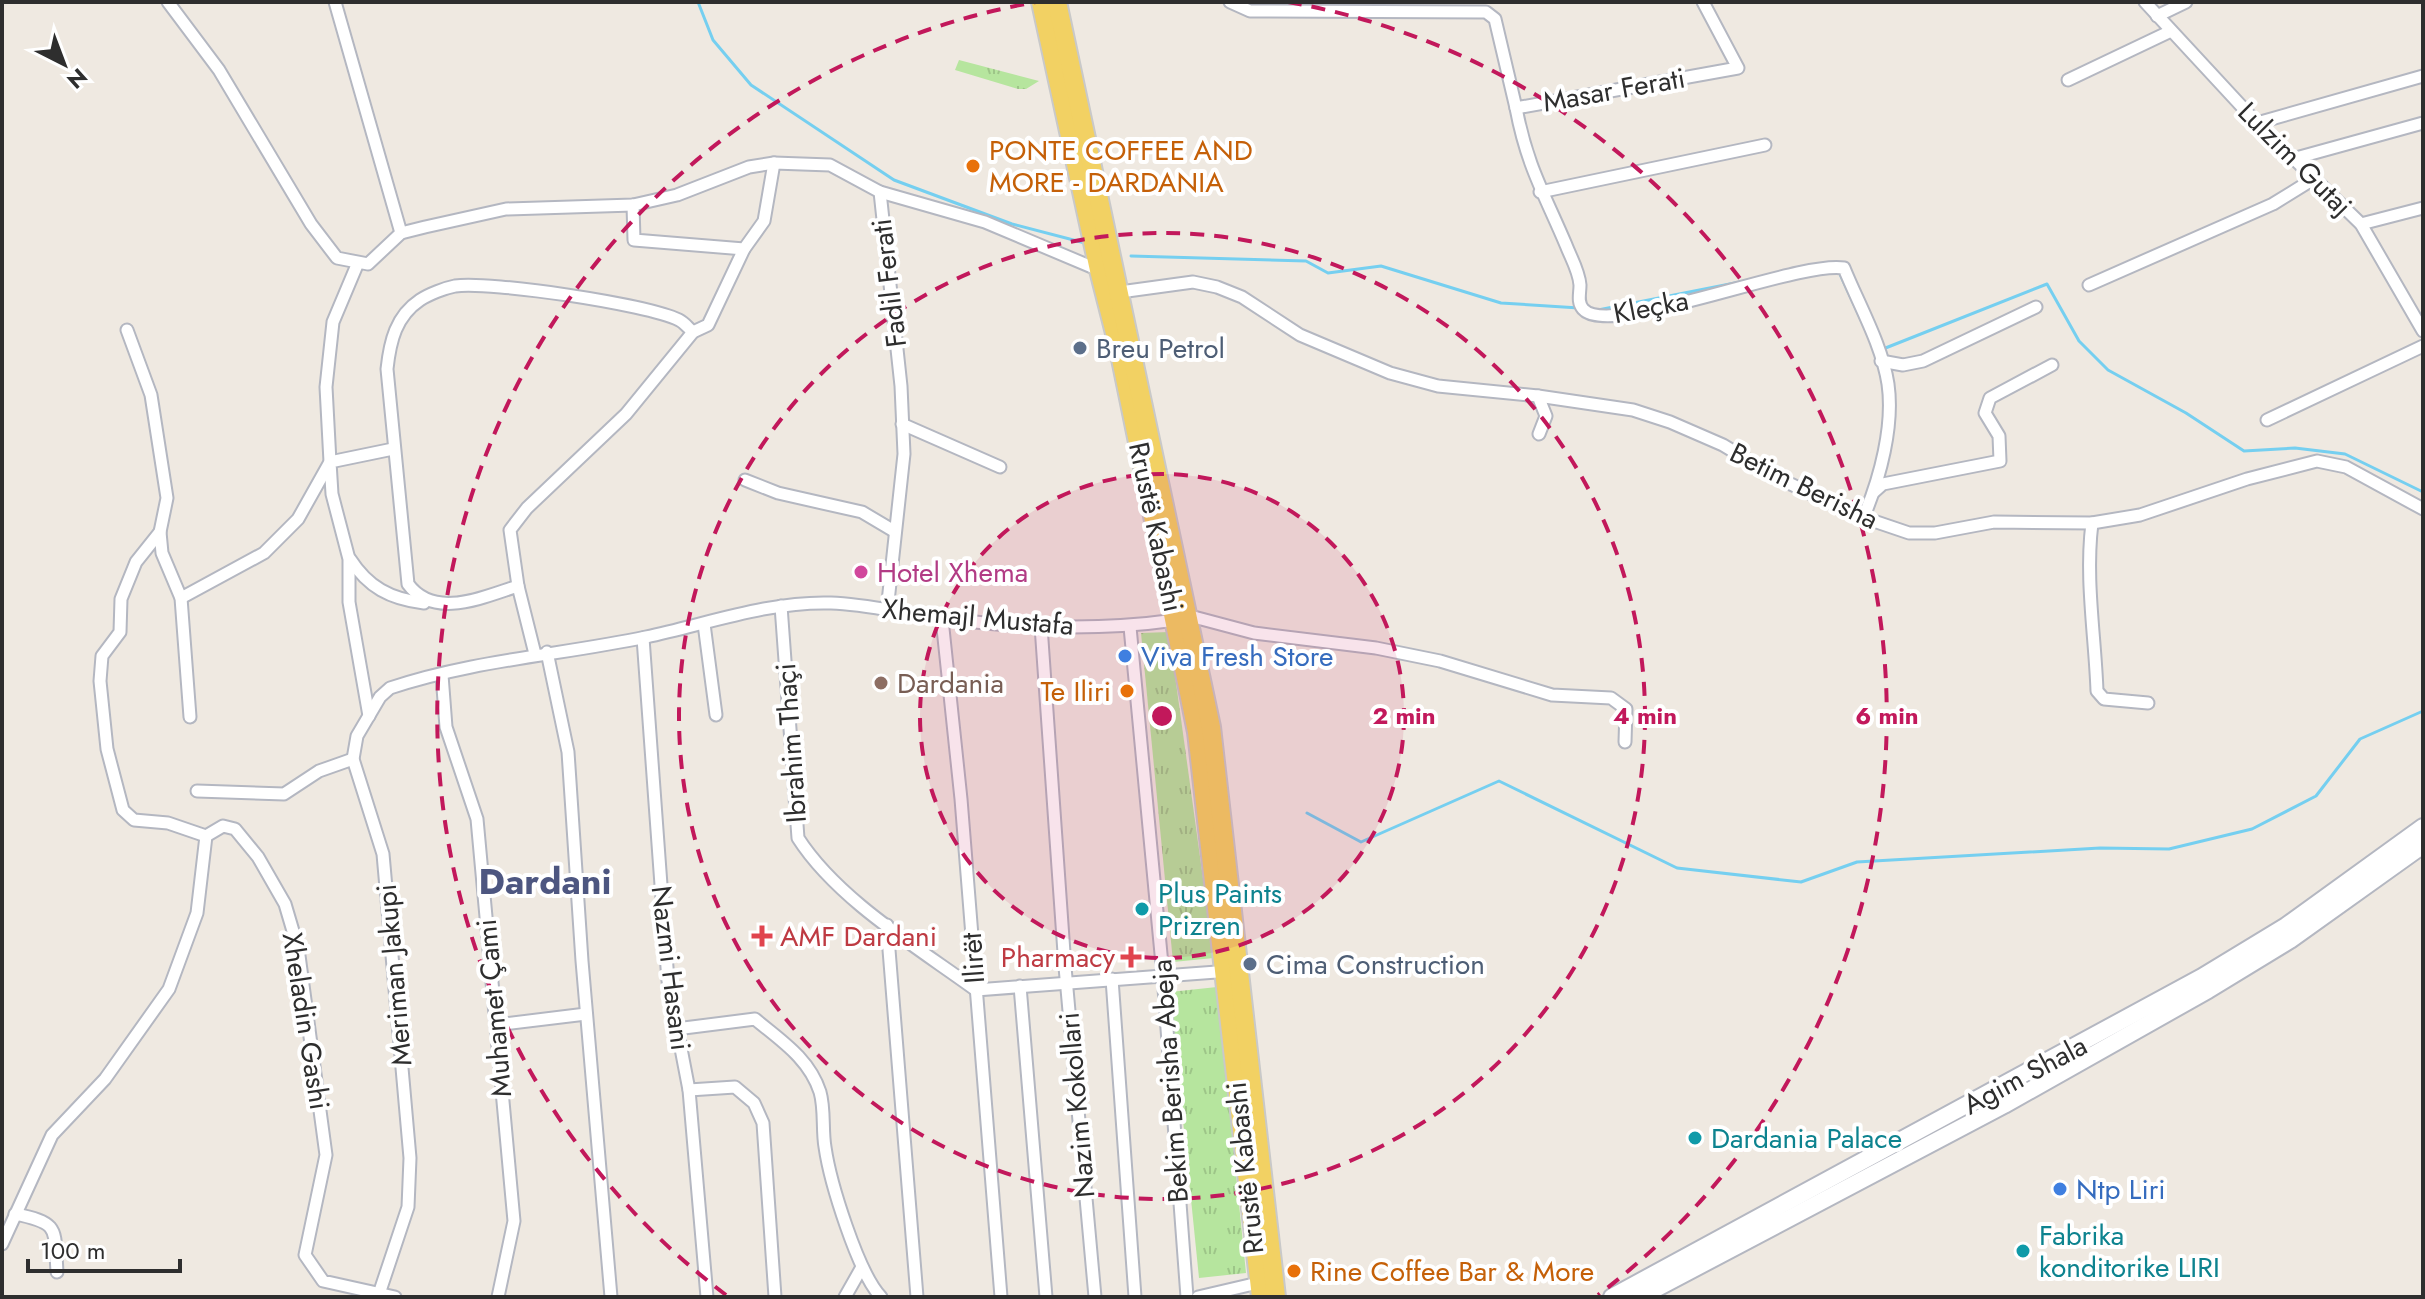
<svg xmlns="http://www.w3.org/2000/svg" width="2425" height="1299" viewBox="0 0 2425 1299" font-family="Jost,sans-serif">
<style>
.grass{fill:url(#grass-tufts)}
.lines{fill:none;stroke-linecap:round;stroke-linejoin:round}
.stream{stroke:#75cff0;stroke-width:3}
.minor-casing{stroke:#b4b7c1;stroke-width:15}
.secondary-casing{stroke:#b4b7c1;stroke-width:20}
.primary-casing{stroke:#c9c9c9;stroke-width:22}
.minor{stroke:#fff;stroke-width:11}
.secondary{stroke:#fff;stroke-width:16}
.primary{stroke:#f2d163;stroke-width:18}
.ring{fill:none;stroke:#c2185b;stroke-width:4;stroke-dasharray:14 10}
.food-dot{fill:#e8710a;stroke:#fff;stroke-width:3}
.service-dot{fill:#5c6f8a;stroke:#fff;stroke-width:3}
.hotel-dot{fill:#d1479c;stroke:#fff;stroke-width:3}
.shop-dot{fill:#3f7fe0;stroke:#fff;stroke-width:3}
.education-dot{fill:#8d6e63;stroke:#fff;stroke-width:3}
.culture-dot{fill:#0f9aa8;stroke:#fff;stroke-width:3}
.health-dot{fill:#e0444e;stroke:#fff;stroke-width:3}
.labels{text-anchor:middle;dominant-baseline:central;stroke-width:8;stroke-linejoin:round;paint-order:stroke}
.street-label{font-size:28px;fill:#2e2e2e;stroke:#fff}
.food-label{font-size:28px;fill:#c56008;stroke:#fff;text-anchor:start}
.service-label{font-size:28px;fill:#4e5e75;stroke:#fff;text-anchor:start}
.hotel-label{font-size:28px;fill:#b23c85;stroke:#fff;text-anchor:start}
.shop-label{font-size:28px;fill:#366cbe;stroke:#fff;text-anchor:start}
.education-label{font-size:28px;fill:#785e54;stroke:#fff;text-anchor:start}
.culture-label{font-size:28px;fill:#0d838f;stroke:#fff;text-anchor:start}
.health-label{font-size:28px;fill:#be3a42;stroke:#fff;text-anchor:start}
.district-label{font-size:36px;font-weight:bold;fill:#4d5680;stroke:#fff}
.centre{fill:#c2185b;stroke:#fff;stroke-width:4}
.ring-label{font-size:24px;text-anchor:middle;font-weight:bold;fill:#c2185b;stroke:#fff;stroke-width:8;stroke-linejoin:round;paint-order:stroke}
</style>
<defs>
<pattern id="grass-tufts" width="24" height="20" patternUnits="userSpaceOnUse" patternTransform="scale(2)"><rect width="24" height="20" fill="#b6e59e"/><path d="M3 7l-1-3M5 7V3M7 7l1-3M15 17l-1-3M17 17v-4M19 17l1-3" fill="none" stroke="#9dc588"/></pattern>
</defs>
<rect width="100%" height="100%" fill="#efe9e1"/>
<g class="grass">
<polygon points="959,60 1039,81 1026,89 1018,89 955,70"/>
<polygon points="1169,632 1214,958 1173,962 1141,633"/>
<polygon points="1217,987 1246,1273 1199,1278 1170,992"/>
</g>
<g class="lines">
<g class="stream">
<polyline points="698,2 713,40 751,85 894,180 1012,224 1085,243"/>
<polyline points="1131,256 1306,261 1328,273 1381,266 1501,303 1579,308"/>
<polyline points="1839,272 1866,331"/>
<polyline points="1598,310 1740,282"/>
<polyline points="1883,349 2047,284 2079,341 2108,370 2186,413 2244,451 2295,448 2345,454 2423,492"/>
<polyline points="1307,813 1361,842 1499,781 1677,868 1801,882 1857,862 2100,848 2169,849 2252,829 2316,796 2360,739 2423,711"/>
</g>
<defs>
<g id="minor">
<polyline points="168,2 219,70 311,224 337,258 368,264 401,233 425,227 506,209 633,205 677,195 749,167 774,163 830,165 880,192 901,386 904,454 887,611"/>
<polyline points="335,2 401,233"/>
<polyline points="1230,2 1250,11 1486,12 1495,19 1516,108 1738,68 1703,2"/>
<polyline points="2145,2 2257,123 2361,224 2423,331"/>
<polyline points="2157,16 2186,2"/>
<polyline points="2068,80 2171,31"/>
<path d="M1516,108C1527,166 1544,193 1566,245C1571,258 1579,271 1580,285C1580,294 1577,302 1583,309C1609,339 1798,260 1844,268C1859,305 1882,345 1888,384C1894,426 1880,478 1864,516"/>
<polyline points="2257,123 2423,76"/>
<polyline points="2296,158 2423,123"/>
<polyline points="880,192 985,222 1099,270"/>
<polyline points="1540,192 1765,145"/>
<polyline points="633,205 634,240 744,249 764,221 774,163"/>
<polyline points="2361,224 2423,208"/>
<polyline points="2089,285 2273,204 2315,178"/>
<polyline points="1120,292 1193,282 1217,287 1242,297 1300,335 1390,373 1438,386 1538,396 1546,416 1539,434"/>
<polyline points="127,330 151,395 167,498 160,532 162,553 181,598 190,717"/>
<polyline points="1881,361 1903,365 1923,361 2036,307"/>
<polyline points="1538,396 1633,410 1670,422 1723,445 1776,477 1853,514 1909,533 1935,533 1994,522 2092,523 2140,515 2247,479 2317,461 2346,467 2423,509"/>
<polyline points="2267,420 2423,346"/>
<polyline points="902,424 1000,467"/>
<polyline points="745,480 778,493 862,512 894,531"/>
<polyline points="1874,492 1883,484 2000,461 1999,436 1985,413 1990,398 2052,365"/>
<path d="M2092,523C2085,579 2095,635 2097,691L2104,699L2148,703"/>
<polyline points="160,532 136,562 121,599 120,632 102,656 100,681 107,749 123,810 134,820 168,823 206,836"/>
<path d="M350,559C368,587 390,599 424,603"/>
<path d="M518,586C483,597 434,620 408,584L387,369C390,341 396,316 420,300C429,294 445,288 455,286C491,281 646,304 679,320C685,323 688,328 693,332"/>
<polyline points="181,598 264,553 298,519 330,462 326,387 333,322 357,265"/>
<path d="M781,606L798,838C837,899 917,947 976,990L1230,971"/>
<polyline points="1190,616 1254,633 1376,648 1440,661 1552,695 1611,698 1626,709 1625,742"/>
<polyline points="942,619 961,799 1001,1297"/>
<polyline points="704,624 716,715"/>
<polyline points="1041,626 1065,967 1095,1297"/>
<polyline points="1130,627 1163,975 1187,1297"/>
<polyline points="643,638 668,981 689,1090 707,1297"/>
<polyline points="547,652 568,752 582,961 611,1297"/>
<polyline points="535,654 518,586 510,530 527,508 626,414 693,332 708,325 744,249"/>
<polyline points="442,675 446,727 477,819 514,1221 498,1297"/>
<polyline points="369,716 349,602 349,559 332,494 330,462 393,449"/>
<polyline points="197,791 284,794 319,771 353,759"/>
<polyline points="887,925 917,1297"/>
<polyline points="1112,979 1135,1297"/>
<polyline points="1020,986 1046,1297"/>
<polyline points="496,1025 586,1014"/>
<path d="M676,1029L755,1019C780,1040 809,1058 820,1092C825,1109 822,1130 825,1147C830,1182 858,1273 881,1297"/>
<polyline points="689,1090 735,1087 754,1103 763,1123 775,1297"/>
<path d="M15,1214C61,1223 54,1229 57,1272"/>
<polyline points="2,1244 52,1135 105,1079 169,989 197,913 206,836 223,826 235,829 258,857 285,904 298,948 326,1155 305,1255 323,1281 395,1297"/>
<path d="M379,1294L408,1207L410,1158L383,854L353,759L357,736L380,697L390,688C473,660 561,655 646,637C707,624 769,601 831,603C867,604 904,614 940,618C1017,628 1098,631 1176,620"/>
<polyline points="845,1297 862,1267"/>
<polyline points="1198,1297 1258,1283"/>
</g>
<g id="secondary">
<polyline points="1612,1297 2202,977 2286,926 2423,827"/>
<polyline points="1640,1297 2004,1105 2208,990 2290,940 2423,845"/>
</g>
<g id="primary">
<polyline points="1041,2 1099,270 1119,349 1197,732 1261,1297"/>
<polyline points="1057,2 1211,727 1276,1297"/>
</g>
</defs>
<use href="#minor" class="minor-casing"/>
<use href="#secondary" class="secondary-casing"/>
<use href="#primary" class="primary-casing"/>
<use href="#minor" class="minor"/>
<use href="#secondary" class="secondary"/>
<use href="#primary" class="primary"/>
</g>
<circle cx="1162" cy="716" r="242" fill="#c2185b" fill-opacity=".12"/>
<g class="ring">
<circle cx="1162" cy="716" r="242"/>
<circle cx="1162" cy="716" r="483"/>
<path d="M726 1295A725 725 0 0 1 1036 2M1288 2A725 725 0 0 1 1598 1295"/>
</g>
<g class="food-dot">
<circle cx="973" cy="166" r="8"/>
<circle cx="1127" cy="691" r="8"/>
<circle cx="1294" cy="1271" r="8"/>
</g>
<g class="service-dot">
<circle cx="1080" cy="348" r="8"/>
<circle cx="1250" cy="964" r="8"/>
</g>
<circle class="hotel-dot" cx="861" cy="572" r="8"/>
<g class="shop-dot">
<circle cx="1125" cy="656" r="8"/>
<circle cx="2060" cy="1189" r="8"/>
</g>
<circle class="education-dot" cx="881" cy="683" r="8"/>
<g class="culture-dot">
<circle cx="1142" cy="909" r="8"/>
<circle cx="1695" cy="1138" r="8"/>
<circle cx="2023" cy="1251" r="8"/>
</g>
<g class="health-dot">
<path d="M758 924h8v8h8v8h-8v8h-8v-8h-8v-8h8z"/>
<path d="M1127 945h8v8h8v8h-8v8h-8v-8h-8v-8h8z"/>
</g>
<g class="labels">
<g class="street-label">
<text transform="translate(1614 90) rotate(-10)">Masar Ferati</text>
<text transform="translate(2295 159) rotate(45)">Lulzim Gutaj</text>
<text transform="translate(889 283) rotate(-97)">Fadil Ferati</text>
<text transform="translate(1651 307) rotate(-11)">Kleçka</text>
<text transform="translate(1804 486) rotate(26)">Betim Berisha</text>
<text transform="translate(1156 527) rotate(78)">Rrustë Kabashi</text>
<text transform="translate(978 617) rotate(5)">Xhemajl Mustafa</text>
<text transform="translate(791 743) rotate(-94)">Ibrahim Thaçi</text>
<text transform="translate(973 958) rotate(-94)">Ilirët</text>
<text transform="translate(671 968) rotate(83)">Nazmi Hasani</text>
<text transform="translate(394 975) rotate(-95)">Meriman Jakupi</text>
<text transform="translate(494 1008) rotate(-95)">Muhamet Çami</text>
<text transform="translate(306 1021) rotate(81)">Xheladin Gashi</text>
<text transform="translate(2025 1075) rotate(-28)">Agim Shala</text>
<text transform="translate(1170 1081) rotate(-94)">Bekim Berisha Abeja</text>
<text transform="translate(1077 1105) rotate(-95)">Nazim Kokollari</text>
<text transform="translate(1245 1168) rotate(-96)">Rrustë Kabashi</text>
</g>
<g class="food-label">
<text x="989" y="150">PONTE COFFEE AND<tspan x="989" dy="32">MORE - DARDANIA</tspan></text>
<text x="1111" y="691" text-anchor="end">Te Iliri</text>
<text x="1310" y="1271">Rine Coffee Bar &amp; More</text>
</g>
<g class="service-label">
<text x="1096" y="348">Breu Petrol</text>
<text x="1266" y="964">Cima Construction</text>
</g>
<g class="hotel-label">
<text x="877" y="572">Hotel Xhema</text>
</g>
<g class="shop-label">
<text x="1141" y="656">Viva Fresh Store</text>
<text x="2076" y="1189">Ntp Liri</text>
</g>
<g class="education-label">
<text x="897" y="683">Dardania</text>
</g>
<g class="culture-label">
<text x="1158" y="893">Plus Paints<tspan x="1158" dy="32">Prizren</tspan></text>
<text x="1711" y="1138">Dardania Palace</text>
<text x="2039" y="1235">Fabrika<tspan x="2039" dy="32">konditorike LIRI</tspan></text>
</g>
<g class="health-label">
<text x="780" y="936">AMF Dardani</text>
<text x="1115" y="957" text-anchor="end">Pharmacy</text>
</g>
<g class="district-label">
<text x="545" y="881">Dardani</text>
</g>
</g>
<circle cx="1162" cy="716" r="12" class="centre"/>
<g class="ring-label">
<text x="1404" y="724">2 min</text>
<text x="1645" y="724">4 min</text>
<text x="1887" y="724">6 min</text>
</g>
<rect width="2425" height="1299" fill="none" stroke="#2e2e2e" stroke-width="8"/>
<g transform="translate(64 64) rotate(138)" stroke="#ffffff" stroke-width="6" paint-order="stroke">
<path d="M0-6L14 30L0 20L-14 30Z" fill="#2e2e2e"/>
<text y="-12" font-size="22" font-weight="bold" text-anchor="middle" fill="#2e2e2e">N</text>
</g>
<path d="M28 1259v12h152v-12" fill="none" stroke="#2e2e2e" stroke-width="4"/>
<text x="40" y="1259" font-size="24" fill="#2e2e2e" stroke="#ffffff" stroke-width="6" paint-order="stroke">100 m</text>
</svg>
